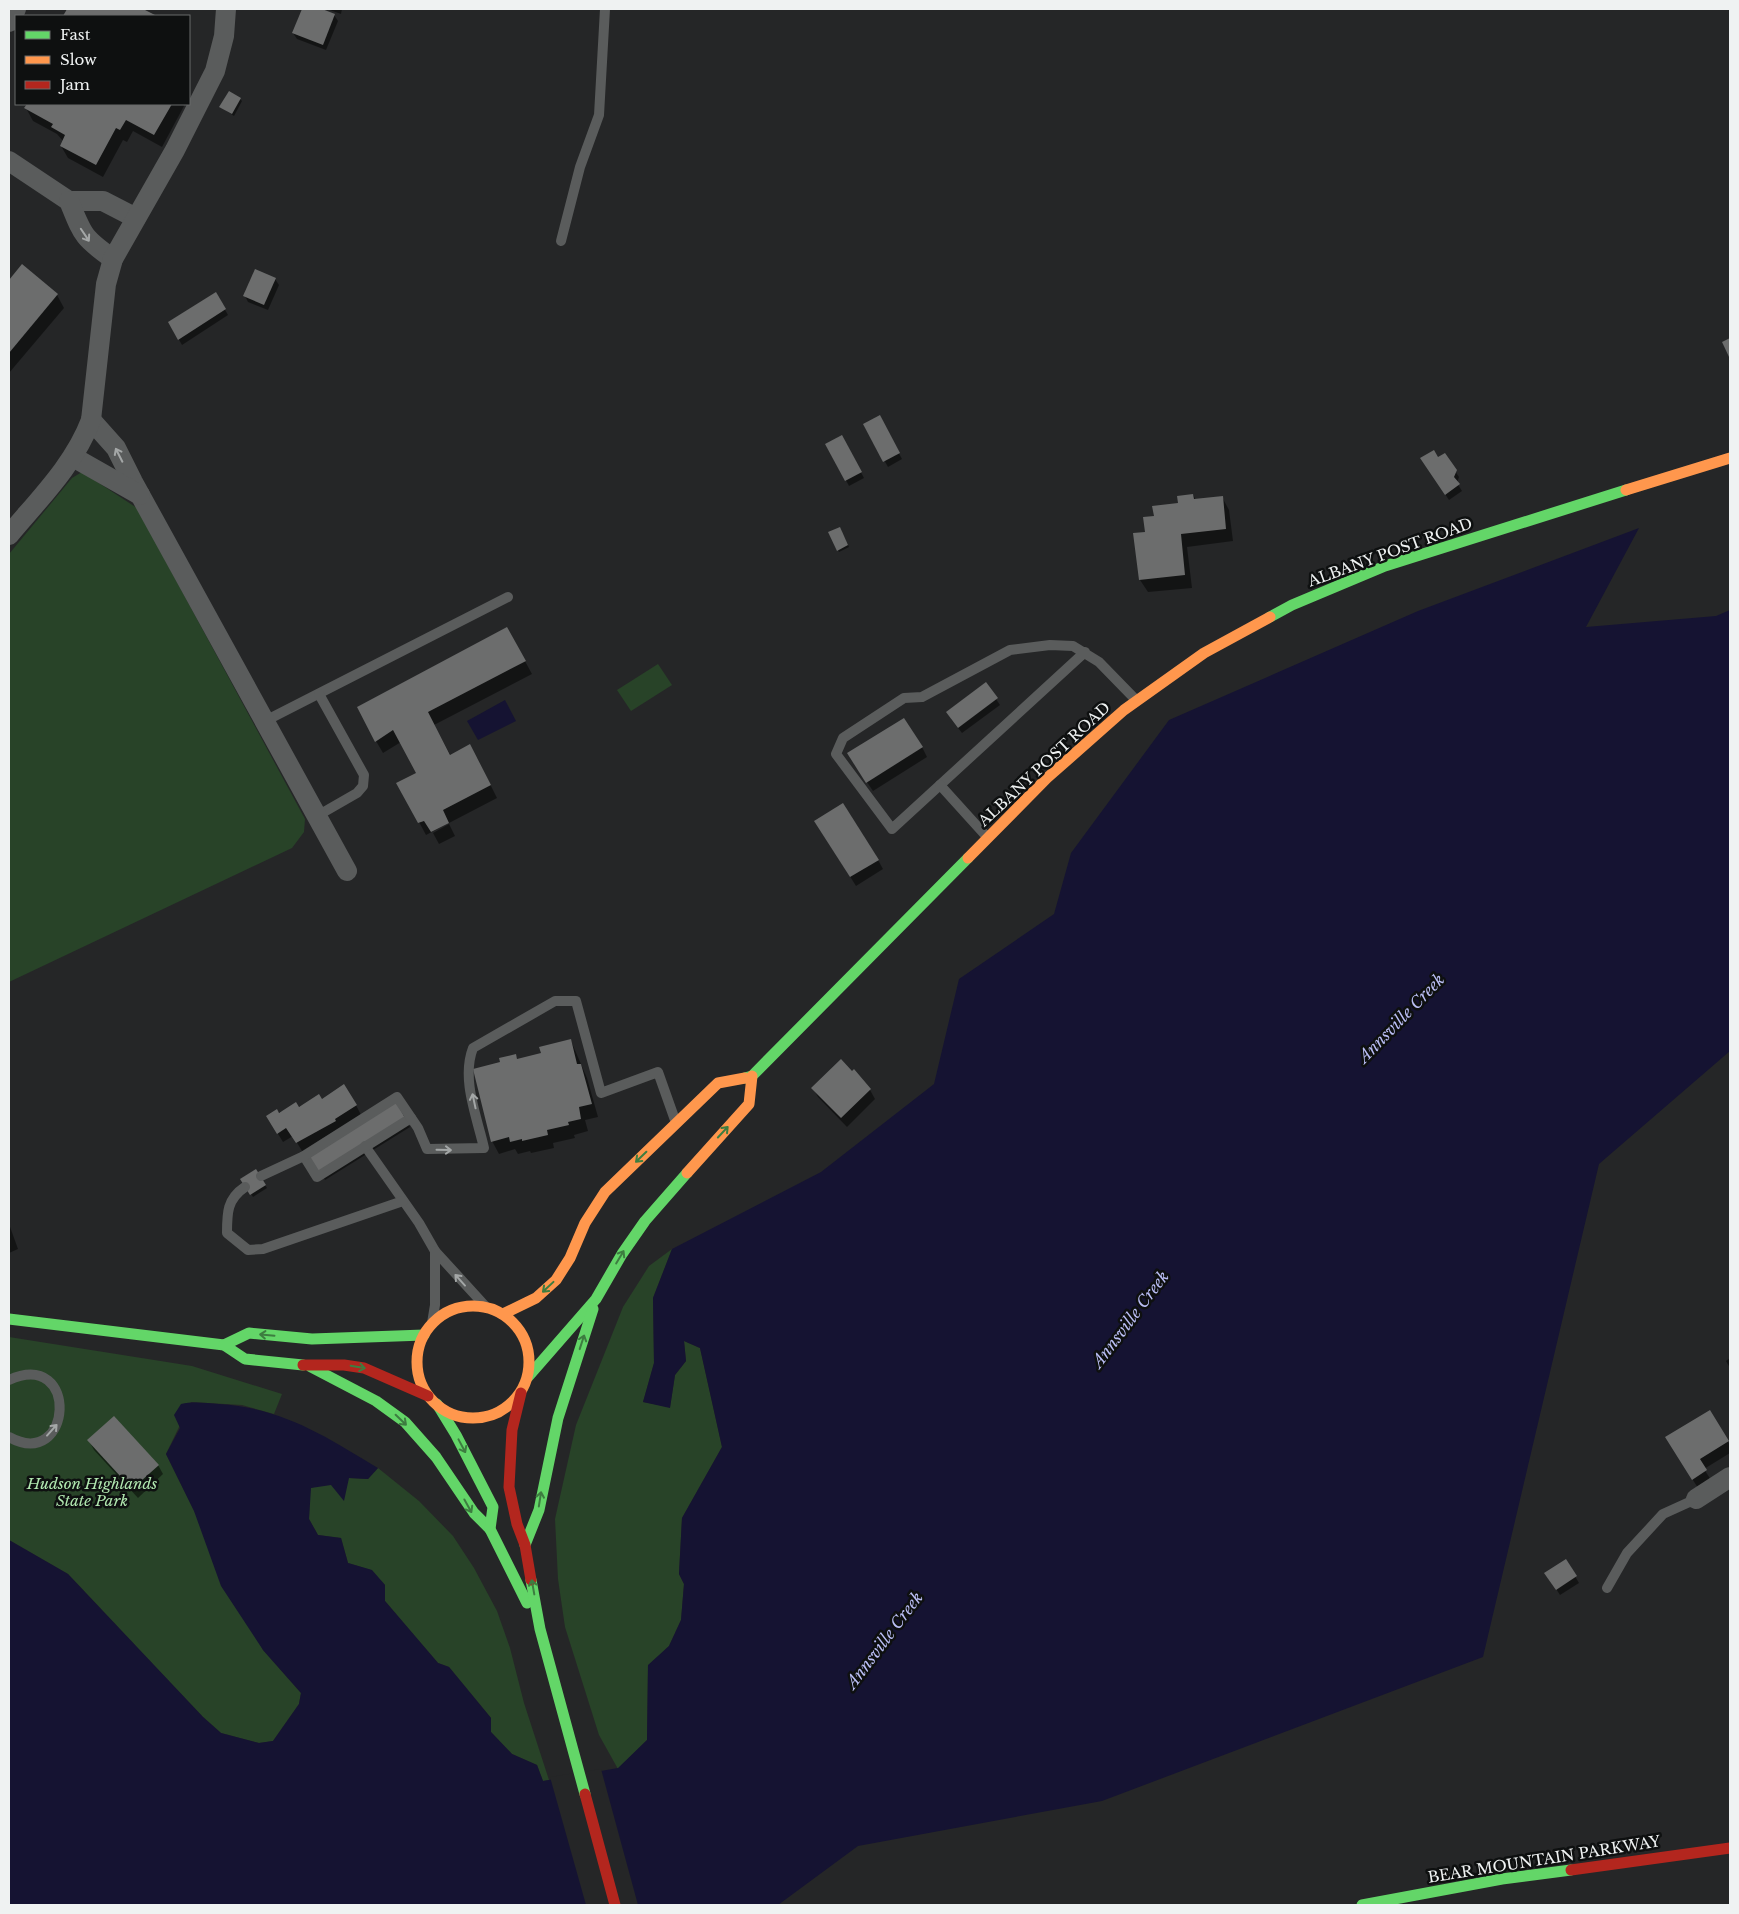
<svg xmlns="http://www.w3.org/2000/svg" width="1739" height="1914" viewBox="0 0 1739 1914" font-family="'Libre Baskerville',serif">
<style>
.green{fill:#284328}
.water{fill:#151332}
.pier{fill:#252627}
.shadow{fill:#0007}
.building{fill:#6c6d6d}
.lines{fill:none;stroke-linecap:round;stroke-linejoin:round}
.lane{stroke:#5a5c5c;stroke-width:10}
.street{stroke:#5a5c5c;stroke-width:20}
.fast{stroke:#63d668;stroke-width:11}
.slow{stroke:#ff974d;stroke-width:11}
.jam{stroke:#b3261e;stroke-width:11}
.oneway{stroke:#a4a7a7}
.oneway2{stroke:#3d7d40}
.labels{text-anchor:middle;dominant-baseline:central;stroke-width:5;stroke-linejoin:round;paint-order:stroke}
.street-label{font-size:15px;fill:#eff2f2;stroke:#0e1010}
.park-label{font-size:15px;font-style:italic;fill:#b1e8b0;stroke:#0e1010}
.water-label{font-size:16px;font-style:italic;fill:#babef4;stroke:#0e1010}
</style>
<rect width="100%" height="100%" fill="#252627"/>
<g class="green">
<polygon points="82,472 137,508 305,819 304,832 292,848 9,982 9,554 72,478"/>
<polygon points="658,664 672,685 631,711 617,690"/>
<polygon points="672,1249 653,1298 654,1363 643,1402 670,1407 675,1375 686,1361 684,1341 700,1348 722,1447 682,1518 679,1574 684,1584 681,1620 669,1646 648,1666 647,1740 618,1769 599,1735 565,1627 558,1579 555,1519 576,1425 623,1307 649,1266"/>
<polygon points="9,1337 192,1366 282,1394 274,1414 242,1405 191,1402 166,1454 263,1650 301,1693 299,1704 273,1741 259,1743 221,1733 203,1717 68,1574 9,1540"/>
<polygon points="378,1468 419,1501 453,1536 474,1568 497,1611 510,1648 524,1703 549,1780 543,1781 537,1765 512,1754 491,1732 491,1718 449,1667 438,1663 385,1601 385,1585 371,1570 348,1563 341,1538 318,1535 309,1519 310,1488 349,1478 368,1479"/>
</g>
<g class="water">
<path d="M1639,528L1586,627L1716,616L1730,610V1051L1599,1164L1483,1657L1102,1801L858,1846L778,1905H9V1540L68,1574L203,1717L221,1733L259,1743L273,1741L299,1704L301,1693L263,1650L221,1586L194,1511L166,1454L180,1428L174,1415L181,1404C193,1401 206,1403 219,1404C283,1408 325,1436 378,1468L368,1479L349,1478L344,1501L331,1485L311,1488L309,1519L318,1535L341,1538L348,1563L372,1570L385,1585V1601L438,1663L449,1667L491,1718V1732L512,1754L537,1765L543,1781L618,1768L647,1740L648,1665L669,1646L681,1620L684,1584L679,1574L682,1518L722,1447L700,1348L684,1341L686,1361L675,1375L670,1408L643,1402L654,1363L653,1298L672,1249L821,1172L934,1084L959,979L1054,914L1071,853L1169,720L1418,611Z"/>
<polygon points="505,700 516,721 478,740 467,721"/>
</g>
<polygon class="pier" points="601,1769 638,1905 586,1905 550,1777"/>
<g class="shadow">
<polygon points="69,9 141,9 155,16 65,16"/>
<polygon points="303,9 318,9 334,15 338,21 326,50 297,39 293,33"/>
<polygon points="327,9 342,9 341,14"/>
<polygon points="240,99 242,101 234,116 221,107"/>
<polygon points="28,104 183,104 184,106 162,147 133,131 127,142 123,140 103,177 68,158 61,146 63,141 57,134 33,121 26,108"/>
<polygon points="22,266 57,295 64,308 9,373 9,282"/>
<polygon points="275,279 279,285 268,310 248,302 245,296"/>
<polygon points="216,294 228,315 182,345 169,322"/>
<polygon points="879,417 902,459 888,467 865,425"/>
<polygon points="842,437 864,478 849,486 827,444"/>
<polygon points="1438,458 1455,471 1459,477 1457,483 1462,491 1449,500 1425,464"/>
<polygon points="1193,495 1196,500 1222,497 1229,510 1233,541 1187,547 1192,588 1148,592 1140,580 1135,534 1146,533 1155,517"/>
<polygon points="839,528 849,547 839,552 829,533"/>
<polygon points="514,641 532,674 434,725 451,756 477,758 497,798 426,835 398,783 418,773 401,742 383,753 376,741"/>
<polygon points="986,684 1000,705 962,733 951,719"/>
<polygon points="922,747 927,757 873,791 854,763"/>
<polygon points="449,824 455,836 439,844 433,833"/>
<polygon points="821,830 878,860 883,869 856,886"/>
<polygon points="571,1041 587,1078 598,1117 585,1120 588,1131 574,1135 575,1138 553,1143 554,1148 531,1153 530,1151 518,1154 515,1149 499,1154 492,1141 501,1063 515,1055 518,1060 542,1054"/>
<polygon points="813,1088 870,1090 875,1099 847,1127 818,1097"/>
<polygon points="321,1100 356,1105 361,1115 302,1151 293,1136 283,1142 267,1116"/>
<polygon points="404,1118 410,1127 325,1180 316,1166"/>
<polygon points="256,1171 267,1188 253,1197 242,1180"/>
<polygon points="9,1224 18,1249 9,1253"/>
<polygon points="1730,1358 1730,1368 1726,1361"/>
<polygon points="1709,1412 1730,1445 1730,1453 1704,1469 1711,1480 1698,1488 1672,1447"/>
<polygon points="89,1441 158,1465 163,1474 138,1498 94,1450"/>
<polygon points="1566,1561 1579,1583 1560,1595 1546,1573"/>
</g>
<g class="building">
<polygon points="67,9 143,9 157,16 63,16"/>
<polygon points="302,9 322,9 335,14 323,45 292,33"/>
<polygon points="229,91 241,98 232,114 219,107"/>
<polygon points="27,104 172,104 154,135 126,120 120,130 116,128 96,165 60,146 65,135 51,127 53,124 24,108"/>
<polygon points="22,264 58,294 9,353 9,280"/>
<polygon points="255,269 276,278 264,305 243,296"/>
<polygon points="216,292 226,309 178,340 168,322"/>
<polygon points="1730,338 1730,359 1722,342"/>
<polygon points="880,415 900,453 883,462 863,424"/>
<polygon points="842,435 862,472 845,481 825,444"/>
<polygon points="1434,450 1438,457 1445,453 1457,470 1454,477 1460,484 1445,495 1420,458"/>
<polygon points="1193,494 1194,499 1223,496 1226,529 1181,534 1185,575 1139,580 1133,533 1145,532 1143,517 1154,516 1152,506 1178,503 1177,496"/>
<polygon points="840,527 848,545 837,551 828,532"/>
<polygon points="507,627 526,661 428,712 450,755 470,744 491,785 443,810 449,823 431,832 424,821 418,823 396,783 416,773 393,730 375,742 357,707"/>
<polygon points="986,682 998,698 958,728 946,712"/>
<polygon points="904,718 923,747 866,783 847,753"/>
<polygon points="843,803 879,860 850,877 814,821"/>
<polygon points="571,1039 577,1064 581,1064 592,1104 579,1107 581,1119 568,1122 569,1125 547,1130 548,1135 522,1141 522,1139 510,1142 509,1137 491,1142 473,1069 500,1062 499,1058 516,1054 517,1059 541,1053 539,1047"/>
<polygon points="841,1059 852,1071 854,1069 871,1089 841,1118 811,1088"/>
<polygon points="344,1084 357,1105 335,1119 336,1121 296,1143 286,1128 277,1134 266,1116 277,1109 279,1113 296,1102 299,1107 319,1094 322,1099"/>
<polygon points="396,1102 405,1118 319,1172 309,1157"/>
<polygon points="256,1169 266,1185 250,1195 240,1179"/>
<polygon points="1710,1410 1729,1441 1700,1459 1707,1470 1692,1480 1665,1437"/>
<polygon points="114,1416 159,1465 132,1489 87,1440"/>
<polygon points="1566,1559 1577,1576 1556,1590 1544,1573"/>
</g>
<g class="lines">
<g class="lane">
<polyline points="561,241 580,167 599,115 605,9"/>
<polyline points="1085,652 892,829 836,754 843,738 904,698 922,697 1010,650 1050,645 1073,646 1099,662 1136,700"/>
<polyline points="265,721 508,597"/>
<polyline points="940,785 987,837"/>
<polyline points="317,816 357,793 363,786 364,775 319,694"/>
<polyline points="365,1146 419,1223 435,1251 487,1308"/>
<polyline points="304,1156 317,1177 411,1118"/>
<path d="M261,1176L304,1156L397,1097L418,1128L427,1149L484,1148C477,1117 461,1079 473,1048L555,1001H576L601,1093L658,1072L675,1120"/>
<path d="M245,1187C227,1199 227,1213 227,1233L248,1250L263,1249L403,1201"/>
<polyline points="432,1323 435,1305 435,1251"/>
<path d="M9,1380C80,1348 73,1472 9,1437"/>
<polyline points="1607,1588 1627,1553 1663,1514 1696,1499"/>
</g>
<g class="street">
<polyline points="9,22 16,9"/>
<polyline points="9,161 69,201 103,201 136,218"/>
<path d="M69,201C83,235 82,237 113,259"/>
<polyline points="91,420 116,448 133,482 347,871"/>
<polyline points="73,457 140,495"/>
<path d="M9,535C39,499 74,465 91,420L106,284L113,259L175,150L215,71L224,36L226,9"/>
<polyline points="1696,1499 1730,1477"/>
</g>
<g class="fast">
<polyline points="1270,617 1292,605 1385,566 1626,490"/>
<polyline points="745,1078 752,1076 968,858"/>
<polyline points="9,1319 224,1345 245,1359 303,1365"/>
<polyline points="224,1345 249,1333 312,1339 424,1335"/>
<polyline points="311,1367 376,1401 405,1422 436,1457 474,1513 490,1529"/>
<polyline points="528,1377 596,1299 622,1254 645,1221 687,1173"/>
<polyline points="437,1404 456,1435 493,1507 490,1529 527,1603"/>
<polyline points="525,1545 539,1510 558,1418 593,1309"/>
<polyline points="531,1580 540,1629 585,1794"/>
<polyline points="1362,1905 1502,1879 1571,1870"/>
</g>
<g class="slow">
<polyline points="1626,490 1730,458"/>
<polyline points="968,858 1047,778 1124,710 1204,653 1270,617"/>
<polyline points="687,1173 749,1104 752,1076"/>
<circle cx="473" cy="1362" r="56"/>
<polyline points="503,1314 536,1298 556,1280 570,1258 585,1223 605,1192 718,1083 745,1078"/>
</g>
<g class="jam">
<polyline points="303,1365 344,1365 364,1368 428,1396"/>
<polyline points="521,1393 512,1430 509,1487 517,1524 525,1545 531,1580"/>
<polyline points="585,1794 615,1905"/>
<polyline points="1571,1870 1730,1848"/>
</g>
</g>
<defs><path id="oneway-shaft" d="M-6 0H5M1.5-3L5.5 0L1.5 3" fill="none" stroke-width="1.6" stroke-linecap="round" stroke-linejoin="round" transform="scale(1.25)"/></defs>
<g class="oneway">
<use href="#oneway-shaft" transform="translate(85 235) rotate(56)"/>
<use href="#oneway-shaft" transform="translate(119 455) rotate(-117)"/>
<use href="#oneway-shaft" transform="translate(474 1101) rotate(-102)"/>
<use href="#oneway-shaft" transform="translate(444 1150) rotate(1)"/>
<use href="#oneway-shaft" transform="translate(460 1280) rotate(-132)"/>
<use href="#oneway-shaft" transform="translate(52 1430) rotate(-48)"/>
</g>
<g class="oneway2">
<use href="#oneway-shaft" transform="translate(723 1132) rotate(-47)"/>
<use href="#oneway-shaft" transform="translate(641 1157) rotate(136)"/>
<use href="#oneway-shaft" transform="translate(620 1257) rotate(-59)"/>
<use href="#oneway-shaft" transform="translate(548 1287) rotate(137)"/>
<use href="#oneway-shaft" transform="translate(267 1335) rotate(-175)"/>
<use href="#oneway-shaft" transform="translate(582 1342) rotate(-72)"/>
<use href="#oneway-shaft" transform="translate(358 1367) rotate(10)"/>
<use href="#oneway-shaft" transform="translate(401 1420) rotate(44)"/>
<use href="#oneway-shaft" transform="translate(462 1446) rotate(62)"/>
<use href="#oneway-shaft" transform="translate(540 1499) rotate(-81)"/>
<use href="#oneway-shaft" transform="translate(468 1506) rotate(61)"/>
<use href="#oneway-shaft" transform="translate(533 1587) rotate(-100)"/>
</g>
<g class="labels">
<g class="street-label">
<text transform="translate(1390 552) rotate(-20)">ALBANY POST ROAD</text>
<text transform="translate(1044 764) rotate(-43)">ALBANY POST ROAD</text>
<text transform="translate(1544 1859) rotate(-9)">BEAR MOUNTAIN PARKWAY</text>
</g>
<g class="park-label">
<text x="92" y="1483">Hudson Highlands<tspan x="92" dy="17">State Park</tspan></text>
</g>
<g class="water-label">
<text transform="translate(1401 1018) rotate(-46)">Annsville Creek</text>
<text transform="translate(1130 1319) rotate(-53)">Annsville Creek</text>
<text transform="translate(884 1640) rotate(-53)">Annsville Creek</text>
</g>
</g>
<rect width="1739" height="1914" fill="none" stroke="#eff2f2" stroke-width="20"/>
<rect x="15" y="15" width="175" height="90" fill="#0e1010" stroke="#686a6a"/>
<rect x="25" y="31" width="25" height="8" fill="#63d668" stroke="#686a6a"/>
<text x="60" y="40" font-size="15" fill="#eff2f2">Fast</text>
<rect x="25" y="56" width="25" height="8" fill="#ff974d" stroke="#686a6a"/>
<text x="60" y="65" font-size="15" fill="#eff2f2">Slow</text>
<rect x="25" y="81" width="25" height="8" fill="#b3261e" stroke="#686a6a"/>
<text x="60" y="90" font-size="15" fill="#eff2f2">Jam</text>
</svg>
